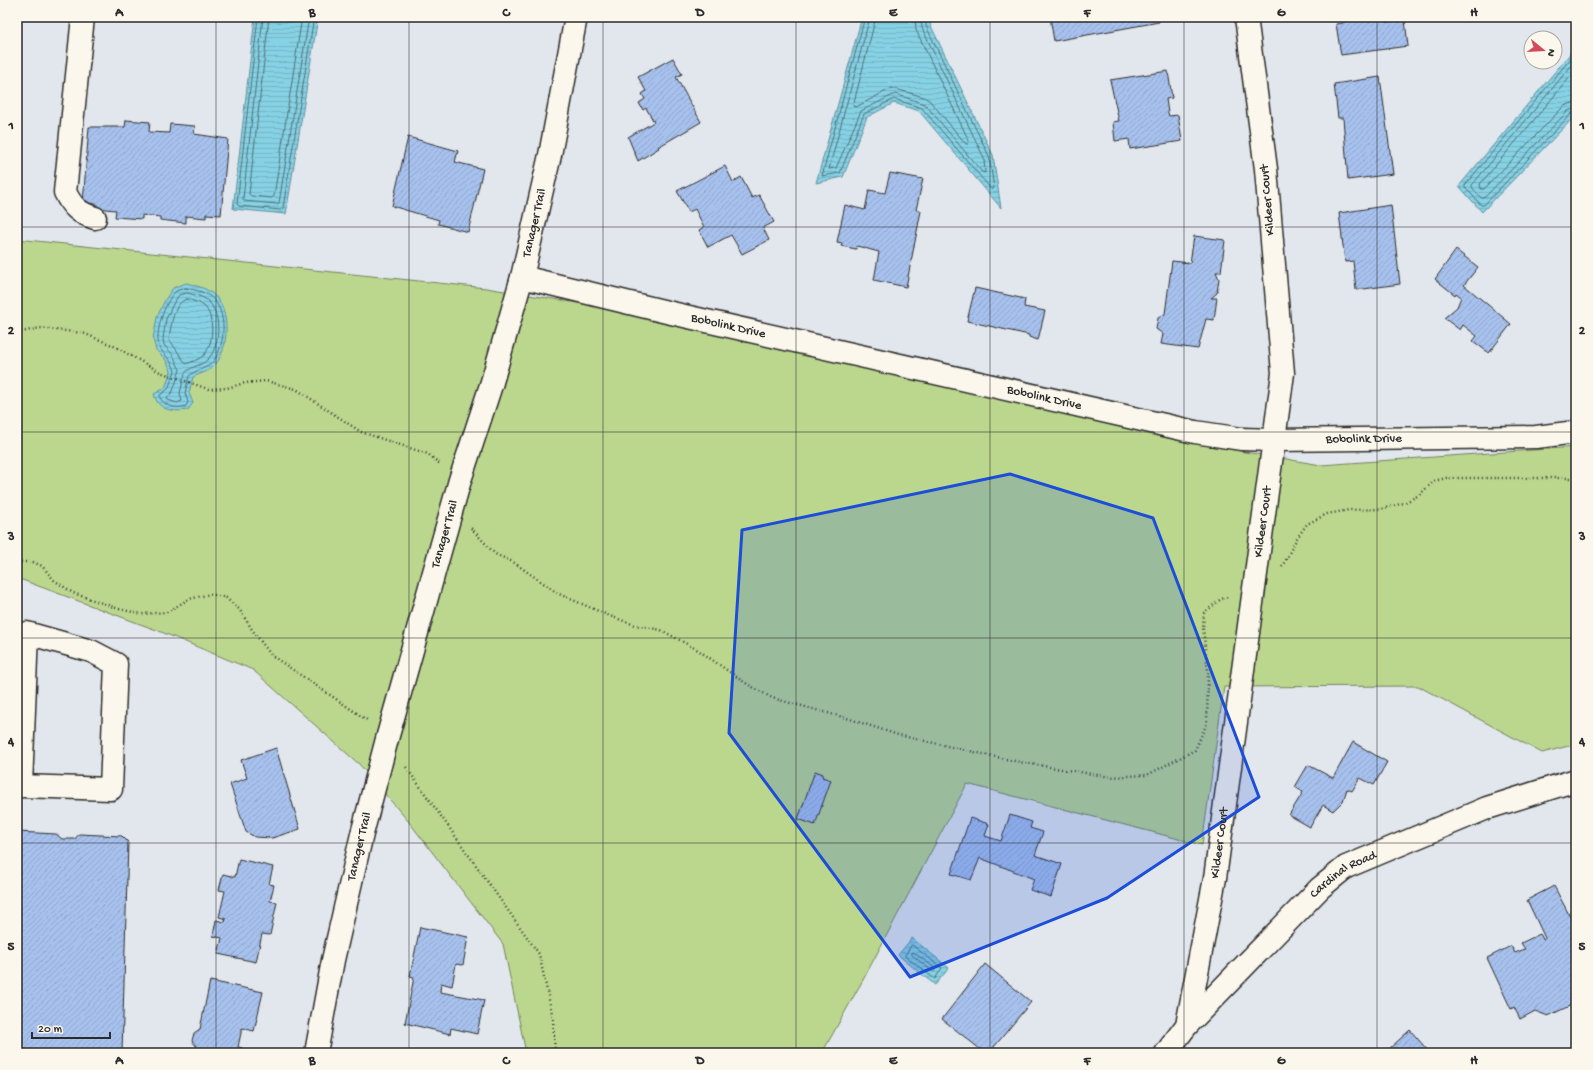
<svg xmlns="http://www.w3.org/2000/svg" width="1593" height="1070" viewBox="0 0 1593 1070" font-family="'Gochi Hand',sans-serif">
<style>
.green{fill:#bbd78e;stroke:#73815c}
.water{fill:url(#water-rules);stroke:#628f9b}
.lines{fill:none;stroke-linecap:round;stroke-linejoin:round}
.shore{stroke:#4f6e75;stroke-width:1}
.building{fill:url(#building-hatch);stroke:#2b2b2b}
.minor-casing{stroke:#2b2b2b;stroke-width:25}
.path{stroke:#2b2b2b;stroke-width:2.5;stroke-dasharray:1 3;stroke-linecap:butt}
.minor{stroke:#fbf7ec;stroke-width:22}
.marked{fill:#1d4ed8;fill-opacity:0.2;stroke:#1d4ed8;stroke-width:3;stroke-linejoin:round}
.grid{fill:none;stroke:#2b2b2b;stroke-width:1;stroke-opacity:0.55}
.labels{text-anchor:middle;dominant-baseline:central;stroke-width:4;stroke-linejoin:round;paint-order:stroke}
.street-label{font-size:13px;fill:#2b2b2b;stroke:#fbf7ec}
.neatline{fill:none;stroke:#2b2b2b;stroke-width:1.5}
.grid-label{font-size:13px;text-anchor:middle;font-weight:bold;fill:#2b2b2b}
</style>
<defs>
<pattern id="water-rules" width="6" height="5" patternUnits="userSpaceOnUse"><rect width="6" height="5" fill="#86d2e5"/><path d="M0 2.5h6" fill="none" stroke="#74b4c5"/></pattern>
<pattern id="building-hatch" width="6" height="6" patternUnits="userSpaceOnUse"><rect width="6" height="6" fill="#a7c1ee"/><path d="M-1 1l2-2M0 6l6-6M5 7l2-2" fill="none" stroke="#90a6cc"/></pattern>
</defs>
<rect width="100%" height="100%" fill="#e2e7ed"/>
<filter id="ink" filterUnits="userSpaceOnUse"><feTurbulence type="fractalNoise" baseFrequency=".025" numOctaves="2"/><feDisplacementMap in="SourceGraphic" scale="8" xChannelSelector="R" yChannelSelector="G"/><feConvolveMatrix kernelMatrix="1 2 1 2 8 2 1 2 1" color-interpolation-filters="sRGB"/></filter>
<g filter="url(#ink)">
<polygon class="green" points="17,239 486,288 590,305 1186,442 1321,465 1576,447 1576,744 1542,753 1418,686 1224,687 1202,845 967,784 864,978 822,1053 526,1053 503,944 409,822 360,765 253,670 159,631 17,578"/>
<g class="water">
<polygon points="255,17 318,17 286,214 233,209"/>
<polygon points="862,17 930,17 930,24 993,155 1001,208 919,111 894,103 867,117 843,177 816,183"/>
<polygon points="1576,41 1576,115 1482,212 1459,186 1569,55"/>
<path d="M186,283C197,286 208,288 216,297C231,312 229,354 212,368C207,372 199,374 193,377L189,393L193,403L188,410C173,412 158,411 154,394L165,388L171,371L166,360L156,350L153,339L157,317L165,300L173,288Z"/>
<polygon points="912,938 949,968 935,985 898,955"/>
</g>
<g class="lines">
<g class="shore">
<polyline points="258,17 237,204 239,206 281,210 283,208 314,17"/>
<polyline points="263,17 243,199 244,201 277,204 279,203 309,17"/>
<polyline points="269,17 249,194 251,196 272,198 274,196 302,17"/>
<polyline points="865,17 822,176 840,173 864,114 894,99 922,108 992,190 994,188 989,156 926,26 926,17"/>
<polyline points="870,17 829,169 836,168 861,111 895,94 925,104 982,172 985,173 984,158 922,28 921,17"/>
<polyline points="876,17 853,106 856,107 892,88 924,97 930,101 966,144 968,144 969,141 916,30 915,17"/>
<polyline points="1576,50 1572,57 1465,185 1465,187 1481,205 1484,205 1571,114 1576,113"/>
<polyline points="1576,60 1472,185 1472,187 1481,198 1484,198 1568,111 1576,108"/>
<polyline points="1576,70 1480,184 1481,189 1484,189 1564,106 1576,102"/>
<path d="M186,288C196,290 207,292 214,300C228,316 225,349 211,364C205,369 195,370 189,376L185,393L188,402L186,406C176,409 166,407 160,398V395L168,389L175,371C171,358 165,357 160,348C153,336 165,301 175,292C177,290 182,289 186,288Z"/>
<path d="M187,293C195,295 203,296 209,302C222,315 220,349 207,360C201,366 191,366 185,373L180,393L182,401L177,403L168,400L167,398L173,391L180,370L173,355L164,345L163,339L166,319L173,304L179,295Z"/>
<path d="M187,299C193,301 199,302 204,306C215,316 214,346 203,356C198,360 191,362 186,364L169,339C171,327 173,302 187,299Z"/>
<polygon points="912,945 942,968 935,979 905,956"/>
<polygon points="913,952 935,968 935,971 932,971 912,955"/>
</g>
</g>
<g class="building">
<polygon points="1050,17 1158,17 1159,22 1054,41"/>
<polygon points="1342,17 1387,17 1387,22 1405,20 1408,46 1341,55 1336,24 1343,23"/>
<polygon points="673,58 682,74 676,77 701,122 658,147 659,148 638,161 628,137 654,122 646,108 643,110 639,103 645,99 642,94 646,91 638,77"/>
<polygon points="1168,71 1172,98 1166,99 1168,113 1169,116 1178,115 1182,141 1130,149 1129,139 1115,141 1113,122 1119,121 1110,80"/>
<polygon points="1380,77 1393,174 1348,180 1343,118 1338,118 1334,84"/>
<polygon points="126,120 150,122 149,132 169,133 170,124 195,126 194,134 228,139 221,215 206,214 206,218 186,216 186,223 160,220 160,217 142,215 142,219 115,217 116,210 96,208 97,204 83,203 89,127 125,127"/>
<polygon points="408,137 458,151 455,162 483,169 468,232 438,224 439,220 392,206"/>
<polygon points="725,166 733,182 741,177 752,198 759,195 774,222 763,228 769,240 742,254 731,235 708,247 699,230 704,227 695,209 689,212 677,191"/>
<polygon points="890,173 923,179 916,210 921,211 906,287 874,280 879,252 857,246 856,249 841,246 842,243 837,242 845,205 865,210 869,190 885,193"/>
<polygon points="1391,205 1400,284 1356,290 1353,261 1345,262 1339,213"/>
<polygon points="1194,236 1225,240 1221,272 1216,272 1219,279 1217,293 1211,298 1217,298 1214,320 1206,319 1198,349 1161,344 1163,334 1156,329 1158,318 1165,314 1172,261 1190,263"/>
<polygon points="1456,250 1478,267 1464,285 1511,324 1489,353 1473,341 1477,336 1463,325 1460,330 1444,318 1457,307 1461,297 1456,293 1455,295 1435,279"/>
<polygon points="975,288 1025,299 1024,307 1045,311 1038,340 1029,337 1029,335 967,321"/>
<polygon points="1353,742 1387,762 1374,785 1360,778 1352,791 1347,789 1343,801 1333,811 1323,805 1310,827 1289,815 1303,792 1295,787 1308,765 1333,778"/>
<polygon points="276,748 300,829 272,838 255,837 246,832 230,784 247,778 241,760"/>
<polygon points="815,771 823,774 822,777 831,780 815,825 798,819"/>
<polygon points="1010,815 1032,822 1030,828 1043,832 1035,855 1062,864 1051,897 1030,890 1034,879 980,858 971,880 951,874 970,818 989,824 985,836 1001,841"/>
<polygon points="17,832 56,834 62,839 75,839 79,834 122,836 128,842 122,1053 17,1053"/>
<polygon points="239,859 273,867 269,884 274,885 270,901 277,902 270,935 262,934 256,962 218,954 222,938 213,936 216,920 225,922 226,919 219,917 225,891 219,890 223,874 235,877"/>
<polygon points="1554,886 1576,928 1576,1003 1548,1016 1535,1011 1520,1019 1514,1007 1511,1009 1487,958 1511,946 1515,953 1525,949 1521,943 1540,934 1543,939 1545,938 1527,900"/>
<polygon points="420,927 468,937 463,965 456,964 452,986 441,983 440,992 484,1000 477,1034 451,1028 450,1034 405,1023 414,977 410,976"/>
<polygon points="985,964 1031,1002 989,1053 985,1053 942,1019"/>
<polygon points="210,981 263,992 254,1031 242,1028 238,1047 242,1048 241,1053 195,1053 197,1047 192,1041 194,1033 200,1029"/>
<polygon points="1410,1030 1430,1053 1393,1053 1389,1049"/>
<polygon points="919,1049 924,1053 916,1053"/>
</g>
<g class="lines">
<defs>
<g id="minor">
<path d="M83,17L65,192C72,207 79,213 95,218"/>
<path id="s1" d="M522,277L667,312L1195,432L1242,439L1274,440L1536,437L1576,432"/>
<polyline points="17,785 21,786 111,789 116,664 91,651 27,633 21,786"/>
<path id="s2" d="M1187,1025L1215,878L1283,373L1266,169L1246,17"/>
<path id="s3" d="M316,1053L333,960L362,834L387,739L460,480L492,382L522,277L550,155L576,17"/>
<path id="s4" d="M1166,1053L1187,1025L1320,888L1346,867L1487,808L1576,780"/>
</g>
</defs>
<use href="#minor" class="minor-casing"/>
<g class="path">
<polyline points="17,333 40,328 83,333 112,345 160,372 208,389 227,388 245,383 266,381 296,389 361,432 428,454 440,464"/>
<polyline points="471,528 495,554 513,562 559,594 610,616 635,625 661,630 698,650 744,682 772,698 850,719 898,735 1019,762 1110,777 1147,775 1195,750 1207,723 1208,671 1203,628 1204,613 1221,599 1228,597"/>
<polyline points="17,562 33,562 42,566 54,580 73,593 119,609 142,614 167,612 189,599 211,594 226,598 239,609 253,631 271,655 367,720"/>
<polyline points="1282,567 1297,538 1307,524 1327,514 1349,510 1381,509 1404,503 1419,495 1434,481 1446,478 1576,478"/>
<polyline points="406,767 539,954 553,1018 555,1053"/>
</g>
<use href="#minor" class="minor"/>
</g>
</g>
<path class="marked" d="M1010,474L1153,518L1259,797L1107,898L910,977L729,733L742,530Z"/>
<path class="grid" d="M216,17V1053M409,17V1053M603,17V1053M796,17V1053M990,17V1053M1184,17V1053M1377,17V1053M17,227H1576M17,432H1576M17,638H1576M17,843H1576"/>
<g class="labels">
<g class="street-label">
<text transform="translate(1268 200) rotate(-95)">Kildeer Court</text>
<text stroke="none"><textPath href="#s3" startOffset="859">Tanager Trail</textPath></text>
<text stroke="none"><textPath href="#s1" startOffset="212">Bobolink Drive</textPath></text>
<text stroke="none"><textPath href="#s1" startOffset="536">Bobolink Drive</textPath></text>
<text stroke="none"><textPath href="#s1" startOffset="860">Bobolink Drive</textPath></text>
<text stroke="none"><textPath href="#s2" startOffset="509">Kildeer Court</textPath></text>
<text stroke="none"><textPath href="#s3" startOffset="535">Tanager Trail</textPath></text>
<text stroke="none"><textPath href="#s2" startOffset="185">Kildeer Court</textPath></text>
<text stroke="none"><textPath href="#s3" startOffset="211">Tanager Trail</textPath></text>
<text stroke="none"><textPath href="#s4" startOffset="253">Cardinal Road</textPath></text>
</g>
</g>
<rect width="1593" height="1070" fill="none" stroke="#fbf7ec" stroke-width="44"/>
<g transform="translate(1543 50) rotate(108)"><circle r="19" fill="#fbf7ec" stroke="#a8a59f"/>
<path d="M0-3L7 15L0 10L-7 15Z" fill="#d1495b"/>
<text y="-6" font-size="11" font-weight="bold" text-anchor="middle" fill="#2b2b2b">N</text>
</g>
<path d="M32 1032v6h78v-6" fill="none" stroke="#2b2b2b" stroke-width="2"/>
<text x="38" y="1032" font-size="12" fill="#2b2b2b" stroke="#fbf7ec" stroke-width="3" paint-order="stroke">20 m</text>
<rect x="22" y="22" width="1549" height="1026" class="neatline"/>
<g class="grid-label">
<text x="119" y="16">A</text>
<text x="312" y="16">B</text>
<text x="506" y="16">C</text>
<text x="700" y="16">D</text>
<text x="893" y="16">E</text>
<text x="1087" y="16">F</text>
<text x="1281" y="16">G</text>
<text x="1474" y="16">H</text>
<text x="11" y="129">1</text>
<text x="1582" y="129">1</text>
<text x="11" y="334">2</text>
<text x="1582" y="334">2</text>
<text x="11" y="540">3</text>
<text x="1582" y="540">3</text>
<text x="11" y="745">4</text>
<text x="1582" y="745">4</text>
<text x="11" y="950">5</text>
<text x="1582" y="950">5</text>
<text x="119" y="1064">A</text>
<text x="312" y="1064">B</text>
<text x="506" y="1064">C</text>
<text x="700" y="1064">D</text>
<text x="893" y="1064">E</text>
<text x="1087" y="1064">F</text>
<text x="1281" y="1064">G</text>
<text x="1474" y="1064">H</text>
</g>
</svg>
